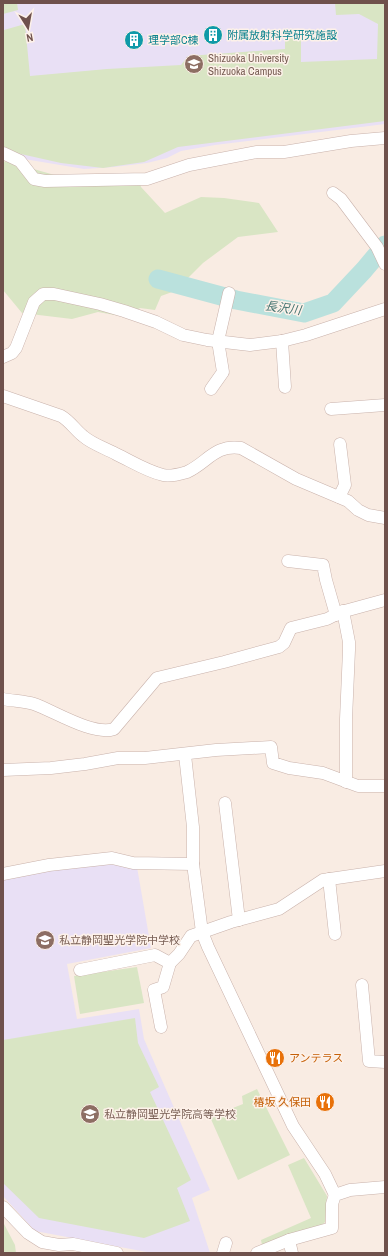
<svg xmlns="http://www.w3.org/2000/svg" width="388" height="1256" viewBox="0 0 388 1256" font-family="'Archivo Narrow','Noto Sans JP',sans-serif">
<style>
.education{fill:#e9e0f5}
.green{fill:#d9e5c4}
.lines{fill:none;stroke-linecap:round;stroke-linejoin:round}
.river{stroke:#bae1dd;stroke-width:19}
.minor-casing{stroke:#c9b2ab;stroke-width:13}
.minor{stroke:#fff;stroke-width:12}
.labels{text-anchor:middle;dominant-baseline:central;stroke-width:3;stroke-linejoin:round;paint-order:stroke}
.culture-label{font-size:11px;fill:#0d838f;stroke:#fdf1e9;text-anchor:start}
.education-label{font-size:11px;fill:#785e54;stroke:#fdf1e9;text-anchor:start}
.food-label{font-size:11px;fill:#c56008;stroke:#fdf1e9;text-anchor:start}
.water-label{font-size:12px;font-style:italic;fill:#427370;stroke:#fdf1e9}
</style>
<rect width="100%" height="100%" fill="#f9ece3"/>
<g class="education">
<polygon points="3,3 385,3 385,124 215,145 181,151 167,158 147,163 114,167 84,169 24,159 3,152"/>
<polygon points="113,862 137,867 151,948 67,964 77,1019 139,1009 144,1039 210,1190 192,1198 210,1253 152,1253 35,1231 3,1196 3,878"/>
</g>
<g class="green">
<polygon points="3,3 17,3 18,10 3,14"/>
<polygon points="335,3 385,3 385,121 178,147 144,162 103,168 61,163 3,150 3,40 4,30 25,24 30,76 107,69 181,65 188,56 285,49 285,30 301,35 301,62 377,59 378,24 359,14 336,15"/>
<polygon points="3,161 23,166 58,176 138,178 141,187 165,213 201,197 224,198 259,203 278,232 238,237 203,263 175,291 161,296 155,310 140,308 126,317 98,312 72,319 22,313 3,290"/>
<polygon points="137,967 144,1003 80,1014 74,976"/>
<polygon points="135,1018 138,1043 159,1087 150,1092 191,1180 177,1188 190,1221 144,1238 39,1218 3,1183 3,1040"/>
<polygon points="257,1089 290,1155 238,1180 210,1117 243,1104 242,1096"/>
<polygon points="304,1158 327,1196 325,1222 320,1227 285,1235 262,1245 261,1240 311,1218 288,1165"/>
<polygon points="3,1222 15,1245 16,1253 3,1253"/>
</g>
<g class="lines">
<polyline class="river" points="158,279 236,300 304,313 333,303 364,270 385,245"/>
<defs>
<g id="minor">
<polyline points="3,153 20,161 34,179 45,181 147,179 189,165 257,152 284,152 351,141 385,138"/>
<polyline points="333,193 341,199 377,247 385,264"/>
<polyline points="282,341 285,387"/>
<polyline points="3,357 12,353 16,348 34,302 43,294 54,294 100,304 124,311 156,322 183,335 207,340 250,345 282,341 306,335 385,309"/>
<polyline points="211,389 223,372 218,341 229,293"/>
<path d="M3,396L61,416C70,421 75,430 83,436C92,444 105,448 116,454C131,461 146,471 163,475C170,477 180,474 187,472C207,463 215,444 241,448L296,479L348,501L358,510L368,515L385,518"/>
<polyline points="331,409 385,405"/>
<polyline points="339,497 345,485 340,444"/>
<polyline points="288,561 323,565 326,580 336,615"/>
<polyline points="343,611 349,642 349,650 346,719 346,782"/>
<path d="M3,699C13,701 25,701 34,704C54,711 93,736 114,729L157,678L224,662L279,647L284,643L291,628L327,619L341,612L385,600"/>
<polyline points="185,755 193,827 193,864 202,932 208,947 293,1126 325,1174 335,1195"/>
<polyline points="3,770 51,768 85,764 118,758 145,758 216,750 271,747 273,763 289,768 323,773 358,786 385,786"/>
<polyline points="225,803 239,920"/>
<polyline points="3,874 49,865 112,858 133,863 193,864"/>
<polyline points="329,879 335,934"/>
<polyline points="80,970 155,955 170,963"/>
<polyline points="362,985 369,1061 385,1062"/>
<polyline points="161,1027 154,990 163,987 170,963 179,954 191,936 231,922 279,909 323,880 385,871"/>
<polyline points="3,1207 28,1233 42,1242 59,1245 73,1244 117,1253"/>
<polyline points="289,1240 292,1253"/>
<polyline points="223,1253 226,1243"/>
<polyline points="257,1253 289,1240 332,1228 332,1204 335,1195 350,1190 385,1187"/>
</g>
</defs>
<use href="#minor" class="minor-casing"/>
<use href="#minor" class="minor"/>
</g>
<defs>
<symbol id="building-disc" viewBox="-11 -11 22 22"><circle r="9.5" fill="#0f9aa8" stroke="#fdf1e9"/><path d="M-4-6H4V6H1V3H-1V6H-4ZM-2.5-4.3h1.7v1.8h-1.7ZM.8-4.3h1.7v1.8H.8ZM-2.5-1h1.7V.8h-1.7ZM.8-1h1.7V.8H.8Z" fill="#fff"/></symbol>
<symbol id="university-disc" viewBox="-11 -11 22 22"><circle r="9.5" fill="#8d6e63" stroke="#fdf1e9"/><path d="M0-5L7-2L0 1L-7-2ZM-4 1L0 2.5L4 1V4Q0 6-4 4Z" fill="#fff"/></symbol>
<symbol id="school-disc" viewBox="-11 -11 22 22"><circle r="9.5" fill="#8d6e63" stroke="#fdf1e9"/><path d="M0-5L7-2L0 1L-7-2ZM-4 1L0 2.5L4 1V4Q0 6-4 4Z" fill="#fff"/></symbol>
<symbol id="restaurant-disc" viewBox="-11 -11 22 22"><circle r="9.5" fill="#e8710a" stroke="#fdf1e9"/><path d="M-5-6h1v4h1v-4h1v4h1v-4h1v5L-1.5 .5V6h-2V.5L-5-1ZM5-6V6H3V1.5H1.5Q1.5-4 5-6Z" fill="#fff"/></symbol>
</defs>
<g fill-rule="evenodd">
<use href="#building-disc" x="202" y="24" width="22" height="22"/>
<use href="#building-disc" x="123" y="29" width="22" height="22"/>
<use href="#university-disc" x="183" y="53" width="22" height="22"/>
<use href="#school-disc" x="34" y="929" width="22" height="22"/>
<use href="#restaurant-disc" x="264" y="1047" width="22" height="22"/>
<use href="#restaurant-disc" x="314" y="1091" width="22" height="22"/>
<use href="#school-disc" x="79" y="1103" width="22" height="22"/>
</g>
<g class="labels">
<g class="culture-label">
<text x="227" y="35">附属放射科学研究施設</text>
<text x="148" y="40">理学部C棟</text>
</g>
<g class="education-label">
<text x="208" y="58">Shizuoka University<tspan x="208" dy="13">Shizuoka Campus</tspan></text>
<text x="59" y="940">私立静岡聖光学院中学校</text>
<text x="104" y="1114">私立静岡聖光学院高等学校</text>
</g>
<g class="food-label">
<text x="289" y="1058">アンテラス</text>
<text x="311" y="1102" text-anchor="end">椿坂 久保田</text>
</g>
<g class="water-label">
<text transform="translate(283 308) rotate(8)">長沢川</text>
</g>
</g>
<rect width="388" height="1256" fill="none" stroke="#6f514c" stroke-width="8"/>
<g transform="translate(28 28) rotate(169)" stroke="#fdf1e9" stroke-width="3" paint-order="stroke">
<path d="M0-3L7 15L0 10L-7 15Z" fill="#6f514c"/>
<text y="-6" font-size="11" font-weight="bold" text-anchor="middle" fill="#6f514c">N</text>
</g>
</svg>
